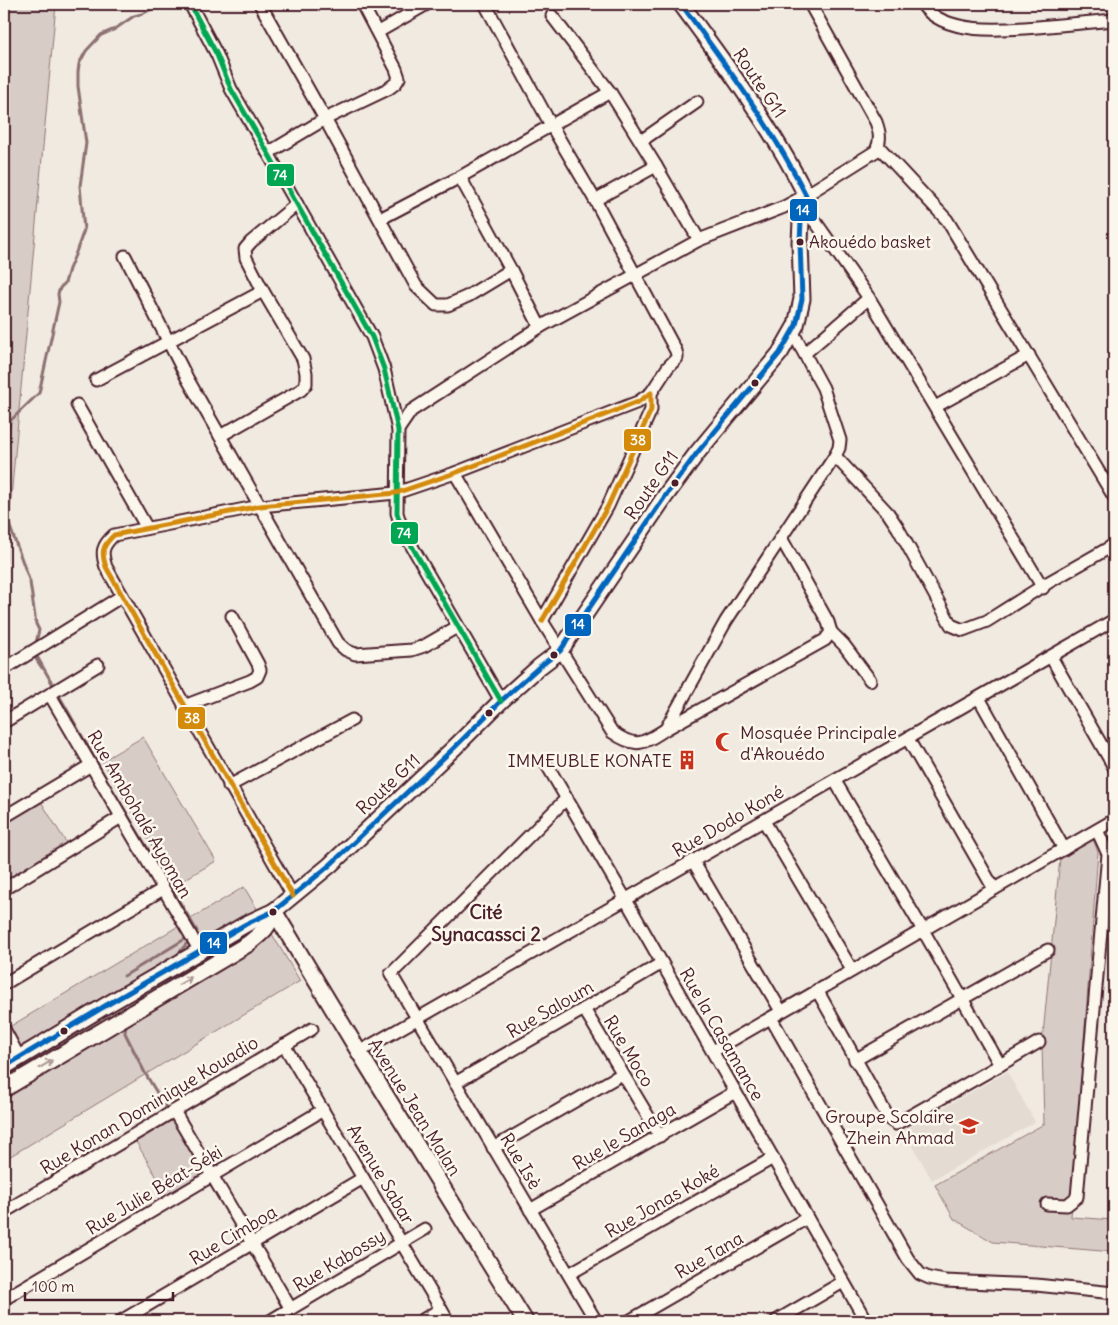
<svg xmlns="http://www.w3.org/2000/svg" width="1118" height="1325" viewBox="0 0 1118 1325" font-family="Delius,sans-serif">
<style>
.built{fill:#e4dbd2}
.green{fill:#d8ccc6;stroke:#917678}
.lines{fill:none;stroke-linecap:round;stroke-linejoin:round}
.stream{stroke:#8c6f72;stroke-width:3}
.street-casing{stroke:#4a1f2b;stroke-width:15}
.secondary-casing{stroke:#4a1f2b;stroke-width:19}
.street{stroke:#fbf7ec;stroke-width:11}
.secondary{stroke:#fbf7ec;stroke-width:15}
.bus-1-casing{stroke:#fbf7ec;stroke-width:9}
.bus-2-casing{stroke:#fbf7ec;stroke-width:9}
.bus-3-casing{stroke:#fbf7ec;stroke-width:9}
.bus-1{stroke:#0065bd;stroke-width:5}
.bus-2{stroke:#00a651;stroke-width:5}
.bus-3{stroke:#d48b09;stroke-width:5}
.oneway{stroke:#ab9695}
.bus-dot{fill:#4a1f2b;stroke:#fbf7ec;stroke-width:2}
.labels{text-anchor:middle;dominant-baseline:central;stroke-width:5;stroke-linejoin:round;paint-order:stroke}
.bus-label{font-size:17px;fill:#4a1f2b;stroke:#fbf7ec;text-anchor:start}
.street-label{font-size:18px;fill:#4a1f2b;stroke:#fbf7ec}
.poi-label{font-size:18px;fill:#4a1f2b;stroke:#fbf7ec;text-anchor:end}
.neighbourhood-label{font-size:19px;font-weight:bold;fill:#4a1f2b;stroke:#fbf7ec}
.line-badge{stroke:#fbf7ec;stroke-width:2}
.badge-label{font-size:14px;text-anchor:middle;font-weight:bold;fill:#fff}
</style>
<rect width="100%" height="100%" fill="#f0eae0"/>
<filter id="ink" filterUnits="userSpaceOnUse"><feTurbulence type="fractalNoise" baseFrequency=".02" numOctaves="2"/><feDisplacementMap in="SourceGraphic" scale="10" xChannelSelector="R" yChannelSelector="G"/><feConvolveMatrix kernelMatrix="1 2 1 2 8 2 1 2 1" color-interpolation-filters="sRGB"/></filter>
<g filter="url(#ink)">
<polygon class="built" points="1007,1072 1035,1122 932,1180 904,1130"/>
<g class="green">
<polygon points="4,4 56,4 13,476 5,571 4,572"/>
<polygon points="143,737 216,861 175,885 102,761"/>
<polygon points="40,800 67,844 4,882 4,822"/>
<polygon points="1093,839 1098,852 1071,1217 1114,1220 1114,1252 993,1242 954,1219 935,1185 1044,1124 1042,1045 1060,858"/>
<polygon points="244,887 300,981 4,1160 4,1030"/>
<polygon points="172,1118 204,1173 167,1195 135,1140"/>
</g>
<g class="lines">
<g class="stream">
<polyline points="4,470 10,421 39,393 59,302 58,294 60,288 65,283 69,269 75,255 84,230 80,186 86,143 78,86 78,72 79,64 86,51 101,35 115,29 134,16 142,14 162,4"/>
<polyline points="4,498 10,527 30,582 36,624 39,630 35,647"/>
<polyline points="35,653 108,782 197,931 174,959"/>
<polyline points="34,656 42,668"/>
<polyline points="124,976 185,939"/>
<polyline points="134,1004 148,988"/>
<polyline points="126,1023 125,1033 145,1073 168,1111"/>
<polyline points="172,1118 192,1152"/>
<polyline points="276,1295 282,1307 278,1310"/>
<polyline points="267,1316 278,1309"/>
<polyline points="261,1321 269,1316"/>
</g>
<defs>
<g id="street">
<polyline points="190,4 217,55 231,89 268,153 372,337 384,369 398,430 397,513 402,529 501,701"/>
<polyline points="260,4 325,119 416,286 436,305 448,305 468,296 511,270"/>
<polyline points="485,4 551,125 595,200 676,351 677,355 677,358 668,367 651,393"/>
<path d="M922,4C945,38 1013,29 1049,26C1071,24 1092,22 1114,20"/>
<polyline points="552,16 610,92 656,166 699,240"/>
<polyline points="378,32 427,4"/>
<polyline points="641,141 697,102"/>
<polyline points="878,146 947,220 1114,497"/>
<polyline points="268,153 325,119 388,89 396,83 399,78 396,69 362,4"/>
<polyline points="460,177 511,270 540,327"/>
<polyline points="595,200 656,166"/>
<polyline points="803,209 817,224 869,298 1043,588"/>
<polyline points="380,219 460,177 610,92"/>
<polyline points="125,256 187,378 338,643 346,650 355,654 412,650 424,646 457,627"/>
<polyline points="805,353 869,298"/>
<polyline points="96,380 263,291 246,258 245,249 251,242 297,204"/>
<polyline points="77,405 147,528"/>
<polyline points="935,407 1029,355"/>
<path d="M398,430L411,411L540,327L699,240L784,207L806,195L876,151C881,140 880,133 876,122L810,4"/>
<polyline points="220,436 301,390 306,384 306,373 303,359 263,291"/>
<polyline points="835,456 888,513 898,528 951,625 963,630 987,621 1049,582 1114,545"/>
<path d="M455,473L542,621L612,732C636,749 643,744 666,729L825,640L831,632L828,622L781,538"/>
<polyline points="831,632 844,645 870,680"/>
<polyline points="1051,657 1114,767"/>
<polyline points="4,669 122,596"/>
<polyline points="50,695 200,951"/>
<polyline points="979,698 1064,849"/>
<polyline points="184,706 250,681 257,677 260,670 258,664 232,616"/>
<polyline points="4,722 98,665"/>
<polyline points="667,727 726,621 835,456 839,448 840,440 823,388 792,331"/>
<polyline points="908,739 994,889"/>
<polyline points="547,765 626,900 866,1321"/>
<polyline points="835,781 923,930 1000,1065"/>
<polyline points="229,786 352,720"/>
<polyline points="567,798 391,974 596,1321"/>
<polyline points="4,817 91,765"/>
<polyline points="764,821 852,970"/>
<polyline points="693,861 781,1011"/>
<polyline points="4,889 121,817"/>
<path d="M293,896L106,567C101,552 102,546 114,535L260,506L396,493L455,473L638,402L651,393V410L608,506L542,621"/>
<polyline points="4,984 163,889"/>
<polyline points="817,990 889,1119 896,1124 1000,1065 1039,1042"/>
<polyline points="584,1009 660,1136"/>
<polyline points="771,1018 908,1259 920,1274 929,1278 945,1281 1036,1285 1114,1293"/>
<polyline points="4,1029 19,1057"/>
<polyline points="284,1045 448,1321"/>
<polyline points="713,1051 1114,820"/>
<polyline points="359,1052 1114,620"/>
<polyline points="855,1060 1048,950"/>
<polyline points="455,1083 584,1009 662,963"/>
<polyline points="174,1111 291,1309"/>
<polyline points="493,1148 622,1074"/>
<polyline points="1047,1204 1067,1205 1077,1197 1108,854 1097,830"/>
<polyline points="530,1210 735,1092"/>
<polyline points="4,1212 312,1029"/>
<polyline points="569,1274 773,1158"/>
<polyline points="4,1299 323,1110"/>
<polyline points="4,1318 6,1321"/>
<polyline points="121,1321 363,1178"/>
<polyline points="270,1321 425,1229"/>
<polyline points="421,1321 441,1309"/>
<polyline points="629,1321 807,1218"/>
<polyline points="776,1321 843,1282"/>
</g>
<g id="secondary">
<polyline points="274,911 359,1052 525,1321"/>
<path d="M4,1067L105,1006L246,924L274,911L330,865L455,747L501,701L539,667L560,651L666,495L697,453L780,353L796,325L802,299L800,242L801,221L806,195C772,127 726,65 681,4"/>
<path d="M4,1089L248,944C263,932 268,929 274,911"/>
</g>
</defs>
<use href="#street" class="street-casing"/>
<use href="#secondary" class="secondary-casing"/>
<use href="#street" class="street"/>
<use href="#secondary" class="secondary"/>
<defs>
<path id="bus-1" d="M4,1067L105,1006L246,924L274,911L330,865L455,747L501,701L539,667L560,651L666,495L697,453L780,353L796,325L802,299L800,242L801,221L806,195C772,127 726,65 681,4"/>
<polyline id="bus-2" points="190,4 217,55 231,89 268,153 372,337 384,369 398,430 397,513 402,529 501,701"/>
<path id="bus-3" d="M293,896L106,567C101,552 102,546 114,535L260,506L396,493L455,473L638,402L651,393V410L608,506L542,621"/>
</defs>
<use href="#bus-1" class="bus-1-casing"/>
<use href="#bus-2" class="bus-2-casing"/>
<use href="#bus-3" class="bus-3-casing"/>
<use href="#bus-1" class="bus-1"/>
<use href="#bus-2" class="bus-2"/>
<use href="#bus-3" class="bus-3"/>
</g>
<defs><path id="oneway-shaft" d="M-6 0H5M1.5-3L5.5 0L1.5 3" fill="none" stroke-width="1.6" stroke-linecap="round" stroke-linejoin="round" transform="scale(1.25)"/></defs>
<g class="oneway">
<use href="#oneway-shaft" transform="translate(185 981) rotate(-31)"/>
<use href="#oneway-shaft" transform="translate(46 1064) rotate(-31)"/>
</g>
</g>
<defs>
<symbol id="mosque-bare" viewBox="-9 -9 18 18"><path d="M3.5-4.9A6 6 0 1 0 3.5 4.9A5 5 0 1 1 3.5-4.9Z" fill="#c8321e" stroke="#fbf7ec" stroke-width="2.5" paint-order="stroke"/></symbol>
<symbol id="building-bare" viewBox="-9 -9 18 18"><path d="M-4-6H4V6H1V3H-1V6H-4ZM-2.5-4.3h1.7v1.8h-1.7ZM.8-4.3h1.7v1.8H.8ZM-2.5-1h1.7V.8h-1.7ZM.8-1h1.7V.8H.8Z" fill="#c8321e" stroke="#fbf7ec" stroke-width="2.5" paint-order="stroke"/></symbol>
<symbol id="school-bare" viewBox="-9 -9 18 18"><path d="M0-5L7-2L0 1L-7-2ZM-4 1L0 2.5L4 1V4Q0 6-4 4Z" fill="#c8321e" stroke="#fbf7ec" stroke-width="2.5" paint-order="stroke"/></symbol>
</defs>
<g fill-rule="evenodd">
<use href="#mosque-bare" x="711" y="728" width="28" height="28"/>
<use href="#building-bare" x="673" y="746" width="28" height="28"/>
<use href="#school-bare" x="955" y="1112" width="28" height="28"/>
</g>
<g class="bus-dot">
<circle cx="800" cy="242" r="4.5"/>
<circle cx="755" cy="383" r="4.5"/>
<circle cx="675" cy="483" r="4.5"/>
<circle cx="554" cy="655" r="4.5"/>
<circle cx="489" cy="713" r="4.5"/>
<circle cx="273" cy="912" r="4.5"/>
<circle cx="64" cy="1031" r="4.5"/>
</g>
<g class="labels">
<g class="bus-label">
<text x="809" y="242">Akouédo basket</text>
</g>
<g class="street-label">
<text transform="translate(760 83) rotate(56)">Route G11</text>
<text transform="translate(651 485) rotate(-55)">Route G11</text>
<text transform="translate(388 784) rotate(-43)">Route G11</text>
<text transform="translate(140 814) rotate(60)">Rue Ambohalé Ayoman</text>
<text transform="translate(728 821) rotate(-30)">Rue Dodo Koné</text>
<text transform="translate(550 1009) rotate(-30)">Rue Saloum</text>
<text transform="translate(722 1034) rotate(60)">Rue la Casamance</text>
<text transform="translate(629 1051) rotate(59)">Rue Moco</text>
<text transform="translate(149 1105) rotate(-31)">Rue Konan Dominique Kouadio</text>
<text transform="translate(415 1107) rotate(58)">Avenue Jean Malan</text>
<text transform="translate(624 1136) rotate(-30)">Rue le Sanaga</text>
<text transform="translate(521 1161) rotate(59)">Rue Isè</text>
<text transform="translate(381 1174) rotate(59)">Avenue Sabar</text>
<text transform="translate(154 1190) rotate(-31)">Rue Julie Béat-Séki</text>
<text transform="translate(662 1201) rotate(-30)">Rue Jonas Koké</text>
<text transform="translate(233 1235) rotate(-31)">Rue Cimboa</text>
<text transform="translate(709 1255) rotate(-30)">Rue Tana</text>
<text transform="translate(339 1260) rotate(-31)">Rue Kabossy</text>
</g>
<g class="poi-label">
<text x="740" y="732" text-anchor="start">Mosquée Principale<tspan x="740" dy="21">d'Akouédo</tspan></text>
<text x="672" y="760">IMMEUBLE KONATE</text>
<text x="954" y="1116">Groupe Scolaire<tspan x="954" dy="21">Zhein Ahmad</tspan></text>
</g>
<g class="neighbourhood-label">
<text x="486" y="912">Cité<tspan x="486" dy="22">Synacassci 2</tspan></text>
</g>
</g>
<g class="line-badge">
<rect x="266" y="163" width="29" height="24" rx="5" fill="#00a651"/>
<rect x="789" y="198" width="29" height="24" rx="5" fill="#0065bd"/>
<rect x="623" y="428" width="29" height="24" rx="5" fill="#d48b09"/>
<rect x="390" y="521" width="29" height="24" rx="5" fill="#00a651"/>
<rect x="564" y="613" width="28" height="24" rx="5" fill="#0065bd"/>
<rect x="177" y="706" width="29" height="24" rx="5" fill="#d48b09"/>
<rect x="199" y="931" width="29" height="24" rx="5" fill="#0065bd"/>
</g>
<g class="badge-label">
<text x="280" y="180">74</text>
<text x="803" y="215">14</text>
<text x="638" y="445">38</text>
<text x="404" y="538">74</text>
<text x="578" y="629">14</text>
<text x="192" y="723">38</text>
<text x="214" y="948">14</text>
</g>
<rect width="1118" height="1325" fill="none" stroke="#fbf7ec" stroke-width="20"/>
<rect x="10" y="10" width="1098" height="1305" fill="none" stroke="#4a1f2b" stroke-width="2" filter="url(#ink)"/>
<path d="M25 1292v8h148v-8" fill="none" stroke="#4a1f2b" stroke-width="2.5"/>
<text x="32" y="1292" font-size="15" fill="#4a1f2b" stroke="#fbf7ec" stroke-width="4" paint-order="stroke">100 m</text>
</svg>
